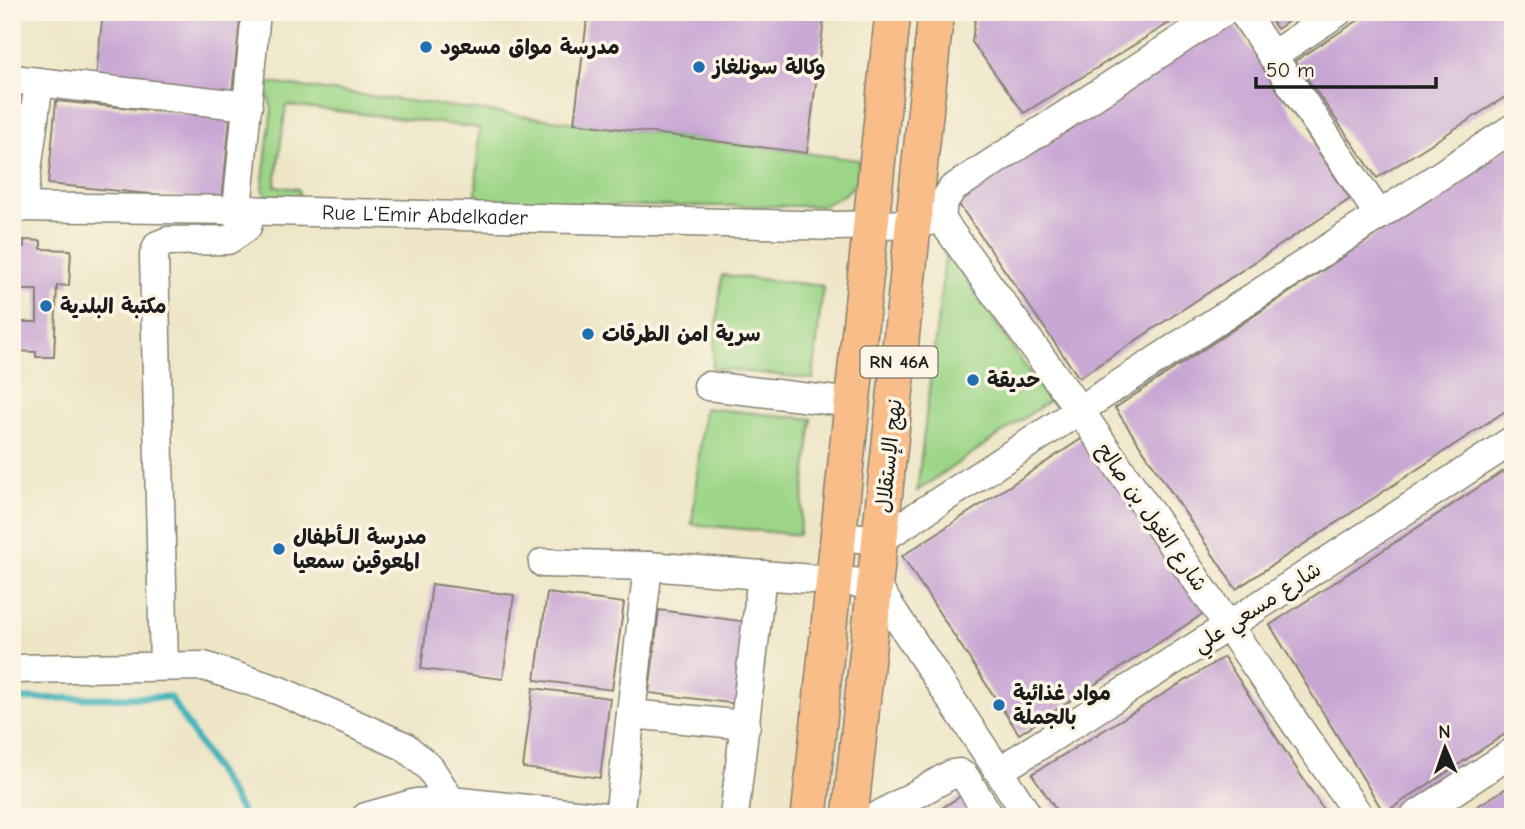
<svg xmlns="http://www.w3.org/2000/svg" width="1525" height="829" viewBox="0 0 1525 829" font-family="'Comic Neue','Playpen Sans Arabic',sans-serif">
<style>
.green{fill:#9cd587;stroke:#5c7852;stroke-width:2}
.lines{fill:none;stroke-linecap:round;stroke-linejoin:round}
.stream{stroke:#42b3ba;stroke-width:7}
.building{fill:#c8a6d4}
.minor-casing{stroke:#858172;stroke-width:31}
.major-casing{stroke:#858172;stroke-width:38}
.minor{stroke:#fff;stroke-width:28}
.major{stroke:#f8bd89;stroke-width:35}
.poi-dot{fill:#1f6fb2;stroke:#fcf5e5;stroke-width:2.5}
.labels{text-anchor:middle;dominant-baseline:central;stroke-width:7;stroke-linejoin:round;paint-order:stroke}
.shield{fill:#fcf5e5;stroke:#5f5d58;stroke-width:2}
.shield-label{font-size:19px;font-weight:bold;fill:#1c1c1c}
.poi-label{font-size:21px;font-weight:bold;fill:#1c1c1c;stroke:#fcf5e5;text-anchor:start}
.street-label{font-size:21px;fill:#1c1c1c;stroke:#fcf5e5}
</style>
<rect width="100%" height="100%" fill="#fcf5e5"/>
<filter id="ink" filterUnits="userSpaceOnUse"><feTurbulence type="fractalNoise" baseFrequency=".0143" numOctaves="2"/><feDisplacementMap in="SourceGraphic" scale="14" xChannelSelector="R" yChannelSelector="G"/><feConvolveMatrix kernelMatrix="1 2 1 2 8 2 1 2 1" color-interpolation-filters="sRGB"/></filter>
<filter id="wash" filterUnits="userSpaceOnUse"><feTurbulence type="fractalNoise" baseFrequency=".00686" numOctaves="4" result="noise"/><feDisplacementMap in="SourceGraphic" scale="28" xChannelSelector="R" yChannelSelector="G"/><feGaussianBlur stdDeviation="1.57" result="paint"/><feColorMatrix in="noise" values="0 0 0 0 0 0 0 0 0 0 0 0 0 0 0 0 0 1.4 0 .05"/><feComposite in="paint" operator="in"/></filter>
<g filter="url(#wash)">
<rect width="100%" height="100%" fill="#eee6c7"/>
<g class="green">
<path d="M263,82L859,160C857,192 849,192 822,206H487L476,194L479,128L286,105L275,186L298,189L300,196L267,197L262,187L272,109Z"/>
<polygon points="946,250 1049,401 917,491"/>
<polygon points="722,275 823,286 813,379 712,368"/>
<polygon points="704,408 812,419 799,535 692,524"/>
</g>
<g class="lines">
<polyline class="stream" points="12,699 170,697 245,817"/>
</g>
<g id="blocks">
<g class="building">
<polygon points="103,12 241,12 232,92 96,76"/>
<polygon points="588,12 825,12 807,153 574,123"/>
<polygon points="976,12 1187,12 1024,113 972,42"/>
<polygon points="1266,12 1302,12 1277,29"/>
<polygon points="1371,12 1513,12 1513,92 1377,178 1295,61"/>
<polygon points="1231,20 1350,199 1079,378 956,200"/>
<polygon points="12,93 23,95 14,165 12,165"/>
<polygon points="56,101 230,118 222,201 48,184"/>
<polygon points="1513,144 1513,406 1236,589 1115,408"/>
<polygon points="24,240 41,241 41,249 71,250 69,286 57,285 54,357 36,357 36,352 12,351 12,322 37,322 37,290 12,290 12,247 24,247"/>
<polygon points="1089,434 1206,612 1019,734 902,556"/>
<polygon points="1503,471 1513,484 1513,729 1384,813 1270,625"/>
<polygon points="432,584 514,595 503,679 421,669"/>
<polygon points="547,593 624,603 612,690 535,680"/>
<polygon points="659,610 748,622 737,704 649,693"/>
<polygon points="1224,657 1328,817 1061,817 1032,774"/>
<polygon points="533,688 610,698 600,778 523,768"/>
<polygon points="1513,784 1513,817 1460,817"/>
<polygon points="961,796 974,817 928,817"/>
</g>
</g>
</g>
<g filter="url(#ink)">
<use href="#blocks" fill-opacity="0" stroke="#858172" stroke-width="2"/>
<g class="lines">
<defs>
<g id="minor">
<polyline points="1243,12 1379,215"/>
<polyline points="1273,55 1338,12"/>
<polyline points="12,79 248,106"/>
<path id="s1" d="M12,207L237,210L837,226L913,224L941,219"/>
<polyline points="22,207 39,82"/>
<polyline points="237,210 256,12"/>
<polyline points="941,219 1080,411 1360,817"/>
<polyline points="941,219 943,203 952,189 1223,12"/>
<polyline points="708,386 853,403"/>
<polyline points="840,536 880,540 1513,128"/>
<polyline points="543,563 648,566 875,584 1029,817"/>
<polyline points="164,666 154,255 158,245 168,241 228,240 247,227 252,210"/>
<polyline points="12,669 204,666 280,691 404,746 430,768 451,801"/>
<polyline points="631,714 746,725"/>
<polyline points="999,771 1228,626 1513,440"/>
<polyline points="366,817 416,803 451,801 605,817"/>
<polyline points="619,817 648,566"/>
<polyline points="734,817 762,575"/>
<polyline points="876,817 952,774 959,773 965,777 990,817"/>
<polyline points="1414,817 1513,752"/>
</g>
<g id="major">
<polyline points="809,817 893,12"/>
<polyline points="850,817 936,12"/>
</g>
</defs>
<use href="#minor" class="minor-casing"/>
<use href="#major" class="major-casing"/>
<use href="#minor" class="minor"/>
<use href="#major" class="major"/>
</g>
</g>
<g class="poi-dot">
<circle cx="426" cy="47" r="7"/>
<circle cx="699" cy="67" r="7"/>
<circle cx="46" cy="306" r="7"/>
<circle cx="588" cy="334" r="7"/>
<circle cx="973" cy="380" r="7"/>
<circle cx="279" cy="549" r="7"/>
<circle cx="999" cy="705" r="7"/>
</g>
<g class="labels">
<rect class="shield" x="860.5" y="346.5" width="77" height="31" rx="5"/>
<g class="shield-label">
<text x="899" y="362">RN 46A</text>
</g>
<g class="poi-label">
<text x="440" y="47">مدرسة مواق مسعود</text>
<text x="713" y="67">وكالة سونلغاز</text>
<text x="60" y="306">مكتبة البلدية</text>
<text x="602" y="334">سرية امن الطرقات</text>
<text x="987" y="380">حديقة</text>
<text x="293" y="537">مدرسة الـأطفال<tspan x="293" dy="24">المعوقين سمعيا</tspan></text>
<text x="1013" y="693">مواد غذائية<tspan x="1013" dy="24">بالجملة</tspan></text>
</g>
<g class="street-label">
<text stroke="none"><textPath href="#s1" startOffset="413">Rue L'Emir Abdelkader</textPath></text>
<text transform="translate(889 456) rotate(-84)">نهج الإستقلال</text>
<text transform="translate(1152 517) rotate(55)">شارع الغول بن صالح</text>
<text transform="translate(1257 607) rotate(-33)">شارع مسعي علي</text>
</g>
</g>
<rect width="1525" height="829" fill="none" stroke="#fcf5e5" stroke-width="42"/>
<g transform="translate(1445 748) rotate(358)" stroke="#fcf5e5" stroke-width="5" paint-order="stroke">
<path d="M0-5L12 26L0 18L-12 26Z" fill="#1c1c1c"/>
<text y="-10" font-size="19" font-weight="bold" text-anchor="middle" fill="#1c1c1c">N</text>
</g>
<path d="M1256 77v10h180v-10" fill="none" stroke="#1c1c1c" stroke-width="3.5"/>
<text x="1266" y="77" font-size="21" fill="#1c1c1c" stroke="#fcf5e5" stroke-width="5" paint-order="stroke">50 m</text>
</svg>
